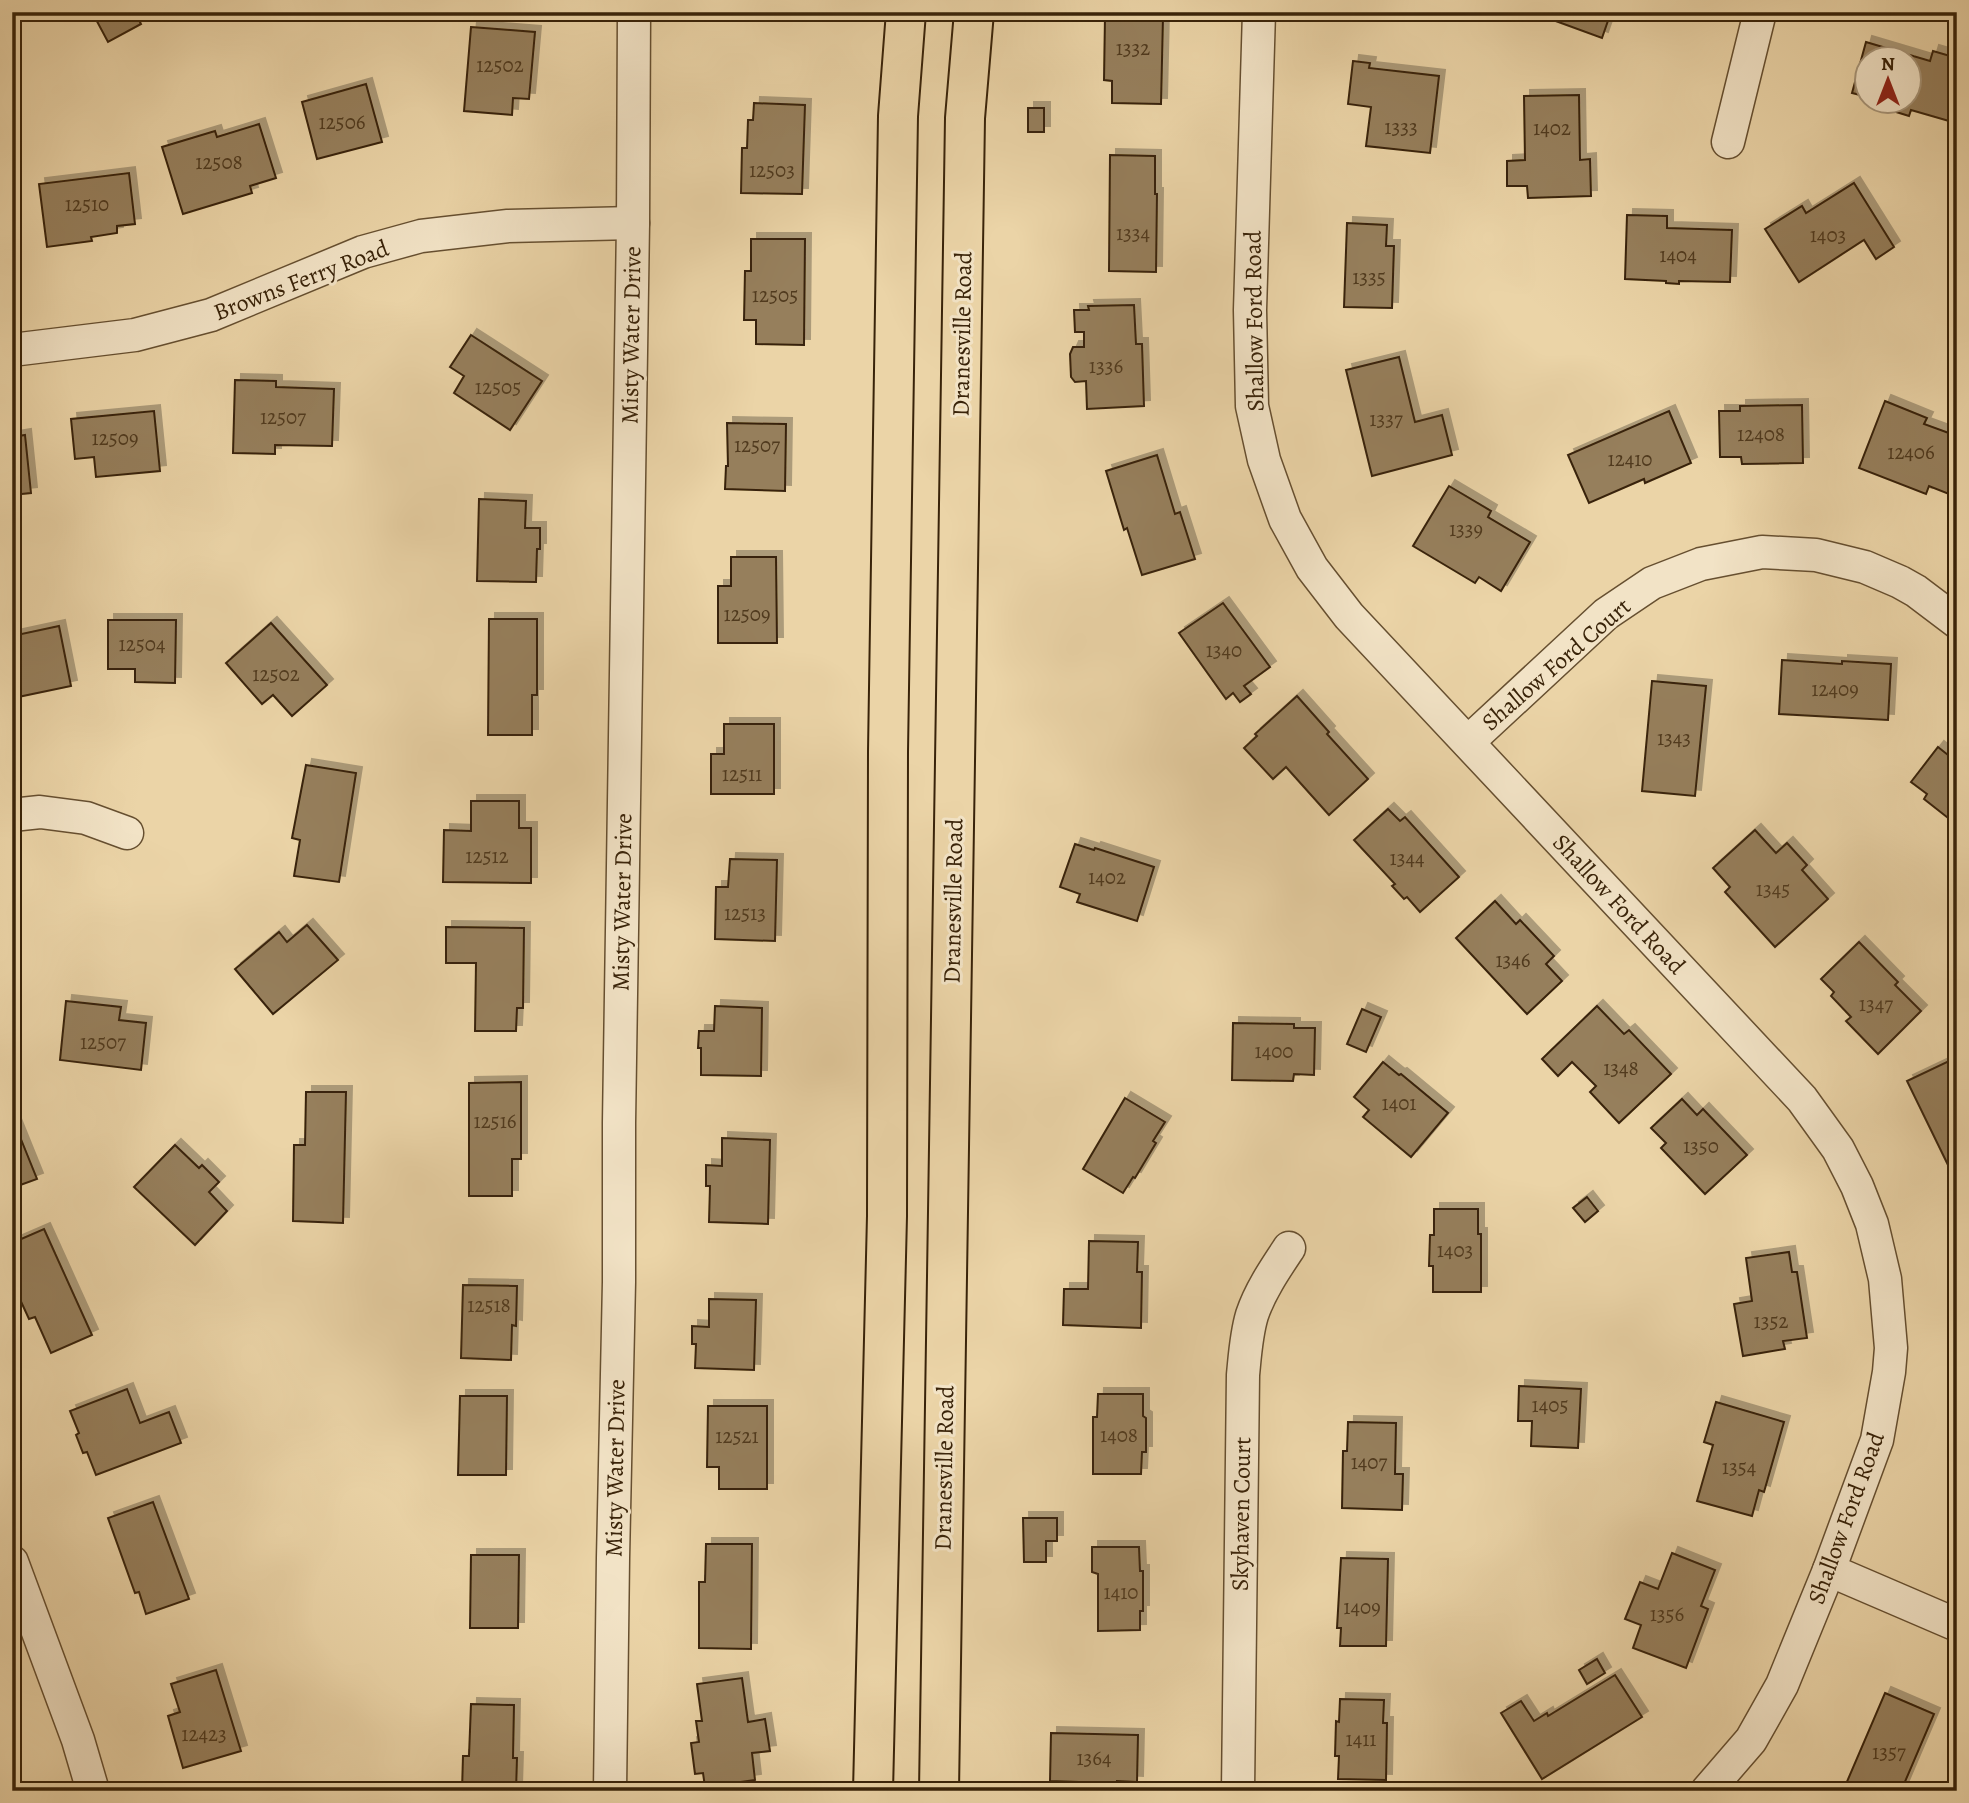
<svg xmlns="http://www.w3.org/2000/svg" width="1969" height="1803" viewBox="0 0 1969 1803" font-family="Alegreya,serif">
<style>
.building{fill:#967f5b;stroke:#392309;stroke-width:2;filter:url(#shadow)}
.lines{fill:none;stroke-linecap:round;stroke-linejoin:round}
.street-casing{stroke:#664f30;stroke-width:35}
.primary-casing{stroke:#392309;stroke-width:42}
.street{stroke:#f2e3c6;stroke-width:32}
.primary{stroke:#ebd4a7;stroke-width:38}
.labels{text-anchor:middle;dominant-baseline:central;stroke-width:6;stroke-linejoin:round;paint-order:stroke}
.number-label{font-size:21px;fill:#503a1e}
.street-label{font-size:24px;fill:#392309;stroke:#f2e3c6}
</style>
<defs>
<filter id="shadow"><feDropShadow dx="6" dy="-6" stdDeviation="0" flood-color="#0004"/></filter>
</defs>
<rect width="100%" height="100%" fill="#ebd4a7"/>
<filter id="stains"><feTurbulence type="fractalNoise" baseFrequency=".00286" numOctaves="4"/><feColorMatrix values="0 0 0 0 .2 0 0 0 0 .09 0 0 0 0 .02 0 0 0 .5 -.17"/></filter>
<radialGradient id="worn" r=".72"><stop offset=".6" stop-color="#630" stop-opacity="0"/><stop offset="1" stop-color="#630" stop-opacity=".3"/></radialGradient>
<g class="building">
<polygon points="92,12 153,12 139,20 141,24 108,42"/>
<polygon points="1531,12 1611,12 1602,38"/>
<polygon points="1105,16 1163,17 1161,104 1112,103 1112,81 1104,80"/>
<polygon points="471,27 535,32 529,99 513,98 512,115 464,111"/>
<polygon points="1866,42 1930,61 1933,51 1957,58 1957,96 1949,121 1911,110 1909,116 1893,111 1895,105 1882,102 1910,102 1910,60 1868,60 1868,97 1852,93"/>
<polygon points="1353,61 1370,63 1369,68 1439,76 1430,153 1366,146 1371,107 1348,104"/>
<polygon points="366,84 382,142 317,159 302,102"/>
<polygon points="1579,95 1580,160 1590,159 1591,196 1528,198 1527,186 1507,186 1507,161 1525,160 1524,96"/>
<polygon points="754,103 805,105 802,194 741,193 742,148 747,148 748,120 753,120"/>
<rect x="1028" y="108" width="16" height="24"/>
<polygon points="259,124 276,178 250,186 252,193 183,214 162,147 215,131 217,137"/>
<polygon points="1110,155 1155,156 1155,194 1157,194 1156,272 1109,271"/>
<polygon points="129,173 135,224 117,226 117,233 91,237 92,241 47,247 39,184"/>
<polygon points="1854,183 1894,247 1876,259 1864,240 1799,282 1765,229 1802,206 1806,213"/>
<polygon points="1627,215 1667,216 1667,228 1732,230 1730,282 1679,281 1679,284 1666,283 1666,281 1625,279"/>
<polygon points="1347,223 1387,225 1386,246 1394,246 1392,308 1344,307"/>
<polygon points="751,239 805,239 804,345 756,344 756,320 744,320 745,271 751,271"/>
<polygon points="1134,305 1136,344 1142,344 1144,406 1087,409 1086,381 1075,382 1071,377 1070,354 1073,347 1084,347 1084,332 1075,332 1074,310 1089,310 1088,306"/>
<polygon points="471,335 542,381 510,430 454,393 464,376 450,367"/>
<polygon points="1399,357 1415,422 1442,415 1452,455 1372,476 1346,370"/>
<polygon points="235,380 276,381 276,387 334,389 332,446 275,445 275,454 233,453"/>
<polygon points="1885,401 1927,418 1924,424 1957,436 1957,488 1954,496 1929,486 1926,494 1859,468"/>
<polygon points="1802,405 1803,463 1742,464 1741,457 1720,457 1719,411 1740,411 1740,406"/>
<polygon points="154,411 160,471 96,477 94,457 75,459 71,419"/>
<polygon points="1669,411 1691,463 1645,483 1644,479 1589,503 1568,455"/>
<polygon points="727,423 786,424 785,491 725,489 726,466 728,466"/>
<polygon points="25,435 31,493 12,495 12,437"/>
<polygon points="1157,455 1175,514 1180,512 1195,559 1142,575 1127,528 1124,530 1106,471"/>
<polygon points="1449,486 1491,511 1488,517 1530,542 1501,591 1479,577 1475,583 1413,546"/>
<polygon points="479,499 526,501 525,528 540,528 540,549 537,549 536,582 477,581"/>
<polygon points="731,557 776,557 777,643 718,643 718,586 731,586"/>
<polygon points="1223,603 1270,667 1244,686 1251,694 1240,702 1233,693 1226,699 1179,633"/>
<polygon points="489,619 537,619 537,695 532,695 532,735 488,735"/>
<polygon points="108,620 176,620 175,683 135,682 135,669 108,669"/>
<polygon points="271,623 327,685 292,716 273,695 262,704 226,663"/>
<polygon points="59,626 71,686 18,697 15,686 12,686 12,636"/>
<polygon points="1782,660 1842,664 1842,661 1891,664 1888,720 1779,714"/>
<polygon points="1652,681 1706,686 1695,796 1642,791"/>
<polygon points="1297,696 1329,732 1327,734 1368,779 1329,815 1286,767 1273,779 1244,748 1257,736 1255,734"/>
<polygon points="724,724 774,724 774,794 711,794 711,754 724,754"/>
<polygon points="1938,747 1953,759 1957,755 1957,825 1924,799 1927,794 1911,782"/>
<polygon points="306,765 356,773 339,882 294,876 300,840 292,838"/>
<polygon points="471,801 519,801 519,828 531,828 531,883 443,882 444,830 471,831"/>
<polygon points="1388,809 1400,821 1405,817 1459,877 1420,912 1407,897 1404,899 1392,886 1395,884 1354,840"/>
<polygon points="1755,830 1776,853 1787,843 1807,865 1802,870 1828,899 1775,947 1725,892 1730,887 1713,868"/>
<polygon points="1075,844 1094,850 1095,848 1154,867 1137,921 1077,902 1080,894 1060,887"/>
<polygon points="730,859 777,860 775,941 715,939 716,887 728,887"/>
<polygon points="1495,901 1516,924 1520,920 1554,956 1546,964 1562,981 1527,1014 1456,938"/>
<polygon points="307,925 338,960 273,1014 235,969 279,932 287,942"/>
<polygon points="446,927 524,928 523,1008 517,1008 516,1031 475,1031 476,963 446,963"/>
<polygon points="1859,942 1898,982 1895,985 1921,1011 1878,1054 1846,1021 1851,1017 1831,996 1834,992 1821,979"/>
<polygon points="66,1001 121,1007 119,1020 146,1023 141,1070 60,1060"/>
<polygon points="715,1006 762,1008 761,1076 701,1075 701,1048 698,1048 699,1031 714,1031"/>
<polygon points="1597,1006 1624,1034 1629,1030 1671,1074 1619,1123 1590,1092 1596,1086 1572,1062 1558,1076 1542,1059"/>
<polygon points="1362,1009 1381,1017 1366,1052 1347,1044"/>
<polygon points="1233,1023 1294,1024 1294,1028 1315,1028 1314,1075 1294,1074 1293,1081 1232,1080"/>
<polygon points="1949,1061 1957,1077 1957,1160 1948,1165 1907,1081"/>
<polygon points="1383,1062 1399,1075 1401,1074 1448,1113 1411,1157 1363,1117 1369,1110 1354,1097"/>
<polygon points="521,1082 521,1159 512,1159 512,1196 469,1196 469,1083"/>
<polygon points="306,1092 346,1092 343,1223 293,1221 294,1145 305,1145"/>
<polygon points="1125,1098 1165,1122 1153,1141 1156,1143 1135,1178 1133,1177 1123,1193 1083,1169"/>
<polygon points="1682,1099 1697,1115 1703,1109 1747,1155 1705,1194 1661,1148 1666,1143 1651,1128"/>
<polygon points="12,1117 37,1179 12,1188"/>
<polygon points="722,1138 770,1140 768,1224 709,1222 710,1186 706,1186 706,1165 722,1166"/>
<polygon points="175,1145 199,1168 202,1165 219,1182 209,1192 227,1211 195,1245 134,1187"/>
<polygon points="1587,1197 1598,1211 1585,1222 1573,1208"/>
<polygon points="1434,1209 1478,1209 1478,1234 1481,1234 1481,1292 1433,1292 1433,1266 1429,1266 1430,1235 1434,1235"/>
<polygon points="44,1229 92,1335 51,1353 35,1317 29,1319 12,1282 12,1243"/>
<polygon points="1089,1241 1138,1242 1137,1272 1142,1272 1141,1328 1063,1325 1064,1289 1088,1289"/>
<polygon points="1789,1252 1792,1272 1797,1272 1807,1338 1783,1341 1785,1349 1743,1356 1734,1304 1752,1301 1746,1258"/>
<polygon points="463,1285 517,1286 516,1326 512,1325 511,1360 461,1358"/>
<polygon points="709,1299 756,1300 754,1370 695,1368 696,1344 692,1344 692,1326 709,1327"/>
<polygon points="1519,1386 1581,1389 1578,1448 1531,1446 1532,1421 1518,1421"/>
<polygon points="127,1389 140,1423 169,1412 181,1443 96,1475 87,1452 83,1453 76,1435 79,1433 70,1411"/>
<polygon points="1098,1394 1143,1394 1143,1416 1146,1418 1146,1452 1142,1452 1141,1474 1093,1474 1093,1417 1097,1417"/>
<polygon points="460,1396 507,1396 506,1475 458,1475"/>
<polygon points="1716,1402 1784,1422 1764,1492 1759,1490 1752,1516 1697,1501 1713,1445 1704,1442"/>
<polygon points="708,1406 767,1406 767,1489 719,1489 719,1467 707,1467"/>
<polygon points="1348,1422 1396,1423 1395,1474 1403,1474 1402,1510 1342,1508 1343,1451 1347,1451"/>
<polygon points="153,1502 189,1599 146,1614 139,1592 135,1593 108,1518"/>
<polygon points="1023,1518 1057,1518 1057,1541 1046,1541 1046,1562 1024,1562"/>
<polygon points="706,1544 752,1544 751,1649 699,1648 699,1582 705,1582"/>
<polygon points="1092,1547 1139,1547 1140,1571 1143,1571 1143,1611 1140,1611 1140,1630 1098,1631 1098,1574 1092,1572"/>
<polygon points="1672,1553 1715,1570 1701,1606 1708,1609 1686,1668 1633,1648 1641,1625 1625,1619 1640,1582 1658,1589"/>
<polygon points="471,1555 519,1555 518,1628 470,1628"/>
<polygon points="1341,1558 1388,1559 1386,1646 1340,1646 1341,1628 1337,1628"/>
<polygon points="1597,1659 1605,1673 1587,1684 1579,1670"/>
<polygon points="216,1670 241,1751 183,1768 168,1716 180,1712 171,1684"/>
<polygon points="1615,1675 1642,1717 1542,1779 1501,1713 1521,1701 1534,1721 1547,1713 1548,1716"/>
<polygon points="742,1678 748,1722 765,1719 770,1751 752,1753 755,1780 705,1787 703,1773 695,1774 691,1743 699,1742 696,1721 702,1721 697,1684"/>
<polygon points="1885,1693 1934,1714 1901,1791 1843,1791"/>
<polygon points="1340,1699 1384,1700 1383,1723 1387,1723 1386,1780 1338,1779 1339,1756 1335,1756 1336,1721 1339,1722"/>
<polygon points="471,1704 514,1705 513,1758 517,1758 516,1791 462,1791 463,1756 469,1756"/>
<polygon points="1051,1733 1138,1735 1137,1782 1117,1781 1117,1787 1078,1785 1078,1782 1050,1781"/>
</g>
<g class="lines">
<defs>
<g id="street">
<polyline points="1259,12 1250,310 1252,406 1264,460 1285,519 1312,568 1349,616 1802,1099 1838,1149 1857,1186 1872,1224 1885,1279 1891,1348 1889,1372 1877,1440 1829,1570 1782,1685 1751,1740 1707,1791"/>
<polyline points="1728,142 1760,12"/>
<polyline points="12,350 135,335 211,315 363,252 421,236 508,226 633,223"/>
<polyline points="1468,742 1606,614 1652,583 1701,564 1762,552 1816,555 1865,567 1900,582 1916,591 1957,622"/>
<polyline points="12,815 40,812 86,818 127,833"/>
<polyline points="12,1562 78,1740 93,1791"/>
<polyline points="1829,1570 1957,1625"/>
<polyline points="610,1791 613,1558 619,1282 619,1123 633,223 634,12"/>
<path d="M1238,1791L1243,1375C1245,1355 1246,1335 1252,1315C1260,1291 1275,1269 1289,1248"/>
</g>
<g id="primary">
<polyline points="873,1791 887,1216 888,752 898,116 906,12"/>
<polyline points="939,1791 965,118 974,12"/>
</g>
</defs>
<use href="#street" class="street-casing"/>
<use href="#primary" class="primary-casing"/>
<use href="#street" class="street"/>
<use href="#primary" class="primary"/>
</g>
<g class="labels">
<g class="number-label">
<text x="1133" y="48">1332</text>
<text x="500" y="65">12502</text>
<text x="342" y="122">12506</text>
<text x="1401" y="127">1333</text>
<text x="1552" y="128">1402</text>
<text x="219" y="162">12508</text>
<text x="772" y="170">12503</text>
<text x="87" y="204">12510</text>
<text x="1133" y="233">1334</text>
<text x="1828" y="235">1403</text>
<text x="1678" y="255">1404</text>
<text x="1369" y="277">1335</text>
<text x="775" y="295">12505</text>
<text x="1106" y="366">1336</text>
<text x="498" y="387">12505</text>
<text x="283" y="417">12507</text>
<text x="1386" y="419">1337</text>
<text x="1761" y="434">12408</text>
<text x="115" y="438">12509</text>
<text x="757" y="445">12507</text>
<text x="1911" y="452">12406</text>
<text x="1630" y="459">12410</text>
<text x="1466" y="529">1339</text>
<text x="747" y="614">12509</text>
<text x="142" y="644">12504</text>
<text x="1224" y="650">1340</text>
<text x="276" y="674">12502</text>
<text x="1835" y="689">12409</text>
<text x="1674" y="738">1343</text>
<text x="742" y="774">12511</text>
<text x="487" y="856">12512</text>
<text x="1407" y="858">1344</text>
<text x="1107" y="877">1402</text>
<text x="1773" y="889">1345</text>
<text x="745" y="913">12513</text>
<text x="1513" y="960">1346</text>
<text x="1876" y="1004">1347</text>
<text x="103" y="1042">12507</text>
<text x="1274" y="1051">1400</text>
<text x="1621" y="1068">1348</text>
<text x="1399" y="1103">1401</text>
<text x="495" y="1121">12516</text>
<text x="1701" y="1146">1350</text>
<text x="1455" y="1250">1403</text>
<text x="489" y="1305">12518</text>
<text x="1771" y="1321">1352</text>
<text x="1550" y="1405">1405</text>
<text x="1119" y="1435">1408</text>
<text x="737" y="1436">12521</text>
<text x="1369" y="1462">1407</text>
<text x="1739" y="1467">1354</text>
<text x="1121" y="1592">1410</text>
<text x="1362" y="1607">1409</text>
<text x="1667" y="1614">1356</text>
<text x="204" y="1734">12423</text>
<text x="1361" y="1739">1411</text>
<text x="1889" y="1752">1357</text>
<text x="1094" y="1758">1364</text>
</g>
<g class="street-label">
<text transform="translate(301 280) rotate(-21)">Browns Ferry Road</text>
<text transform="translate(1254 321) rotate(-91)">Shallow Ford Road</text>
<text transform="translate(962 334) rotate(-89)">Dranesville Road</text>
<text transform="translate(631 335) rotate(-89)">Misty Water Drive</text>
<text transform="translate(1556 664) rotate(-41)">Shallow Ford Court</text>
<text transform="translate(953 901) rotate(-89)">Dranesville Road</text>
<text transform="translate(622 902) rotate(-89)">Misty Water Drive</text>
<text transform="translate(1619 904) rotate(47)">Shallow Ford Road</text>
<text transform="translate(615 1468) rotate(-89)">Misty Water Drive</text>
<text transform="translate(944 1468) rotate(-89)">Dranesville Road</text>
<text transform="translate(1241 1514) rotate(-89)">Skyhaven Court</text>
<text transform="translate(1846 1518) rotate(-70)">Shallow Ford Road</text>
</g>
</g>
<rect width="1969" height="1803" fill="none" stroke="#ebd4a7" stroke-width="42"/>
<rect x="14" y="14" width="1941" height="1775" fill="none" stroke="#392309" stroke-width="3.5"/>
<rect x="21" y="21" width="1927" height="1761" fill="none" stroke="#392309" stroke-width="2"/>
<g transform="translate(1888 80)"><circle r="33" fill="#f2e3c6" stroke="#a8967a" stroke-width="2"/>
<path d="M0-5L12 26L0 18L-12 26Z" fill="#8f2418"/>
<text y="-10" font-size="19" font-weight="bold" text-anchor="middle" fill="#392309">N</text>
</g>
<rect width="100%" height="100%" filter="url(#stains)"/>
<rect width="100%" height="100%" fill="url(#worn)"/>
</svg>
